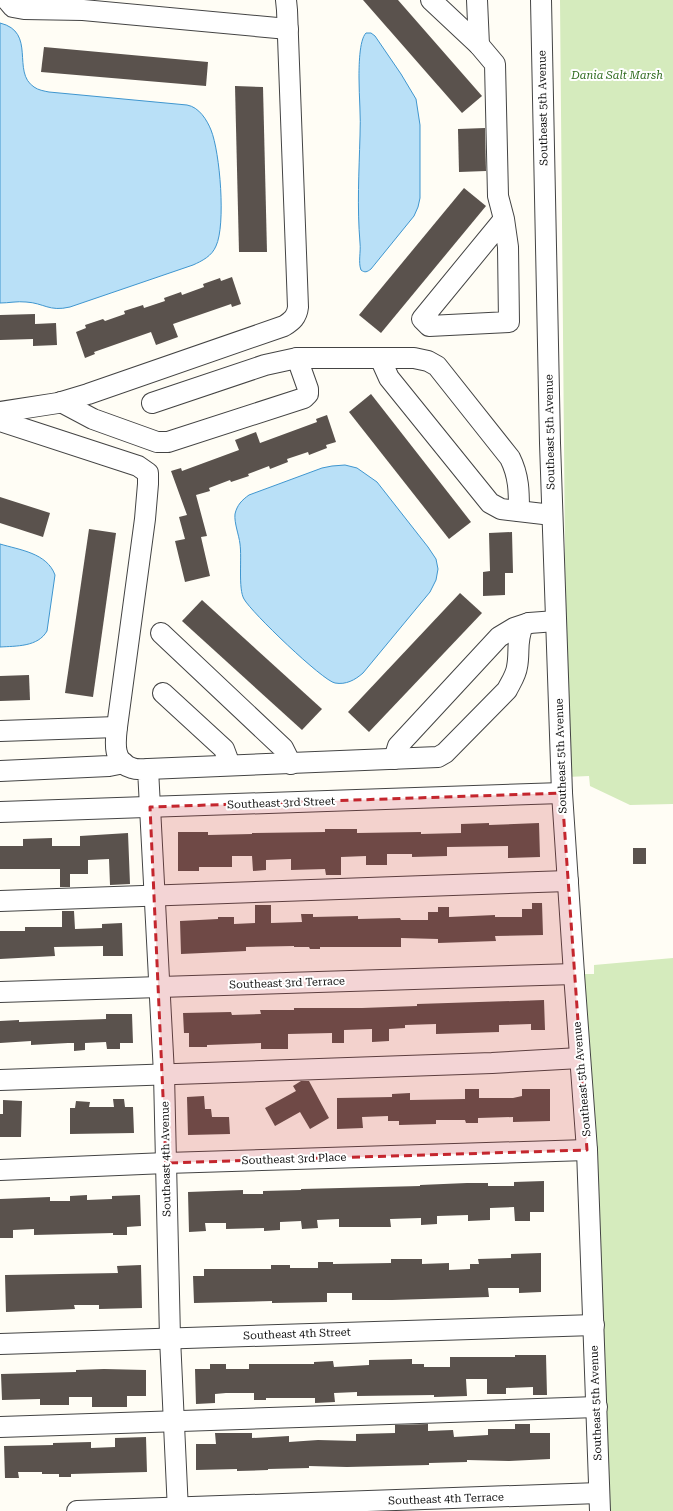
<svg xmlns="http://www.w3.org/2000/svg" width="673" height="1511" viewBox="0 0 673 1511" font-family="'Roboto Serif',serif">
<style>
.green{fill:#d5ebbd}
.water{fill:#b9e0f7;stroke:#3f96cf}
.building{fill:#5a524d}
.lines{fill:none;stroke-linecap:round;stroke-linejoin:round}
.minor-casing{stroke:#444;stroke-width:22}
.minor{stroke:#fff;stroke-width:20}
.marked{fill:#c4262e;fill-opacity:0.2;stroke:#c4262e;stroke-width:3;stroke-dasharray:8 5;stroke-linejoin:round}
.labels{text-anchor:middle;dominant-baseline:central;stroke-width:4;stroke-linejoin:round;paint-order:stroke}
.park-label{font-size:11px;font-style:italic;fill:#2f6b1f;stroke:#fff}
.street-label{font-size:11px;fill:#111;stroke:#fff}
</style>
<rect width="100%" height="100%" fill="#fffdf5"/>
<g class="green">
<polygon points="560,0 673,0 673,804 630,805 590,786 589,776 567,777"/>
<polygon points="673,958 673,1511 609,1511 583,974 594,974 594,965"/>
</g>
<g class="water">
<path d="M0,23C37,32 11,72 34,87C38,90 44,91 49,92L187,105C199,107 207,120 211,130C220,152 226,225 216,246C212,256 202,261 193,265L70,307C49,312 44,303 26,302C17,301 9,303 0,303Z"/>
<path d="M366,33H371L375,36L401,74L416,99L420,125V198L418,207L414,216L371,269C367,272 365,273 361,270C358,262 361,252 360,243C357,207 359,172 360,136C361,117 359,97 359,78C359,68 359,40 366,33Z"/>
<path d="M345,465L357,468L377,482L428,547L436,559L438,569L436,580L430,592L363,673C355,680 346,685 335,683C323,681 251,612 244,599C238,589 242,558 240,544C239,535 234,523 235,514C237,505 242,500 249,495L322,468L332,466Z"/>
<path d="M0,544C20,550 47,553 55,575L47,631C38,647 16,646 0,647Z"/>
</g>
<g class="building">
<polygon points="363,0 398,0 482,96 462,113"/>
<polygon points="44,47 208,62 206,86 41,72"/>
<polygon points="235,86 263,87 267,252 239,252"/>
<polygon points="485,128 486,171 459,172 458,129"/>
<polygon points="464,188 486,206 381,333 359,315"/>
<polygon points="232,277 241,304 232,307 231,304 173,324 178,337 156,345 151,332 94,352 95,354 85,358 76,332 86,328 85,325 103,319 105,321 125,314 124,311 143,305 144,308 165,301 164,298 181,292 182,295 204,287 203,284 220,278 221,281"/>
<polygon points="35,314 35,324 56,323 57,345 33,346 33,339 0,340 0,315"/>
<polygon points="371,394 471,522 449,539 349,412"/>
<polygon points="327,415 336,442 326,445 327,448 309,455 308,452 287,459 288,462 270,469 269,466 248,474 249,476 231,482 230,480 209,488 210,491 196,495 207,536 201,537 210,576 185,582 175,541 185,539 179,517 187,515 171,471 181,468 182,471 239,450 235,440 256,432 260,443 317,422 316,419"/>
<polygon points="0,497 50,513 43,537 0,523"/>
<polygon points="89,529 116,533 93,697 65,693"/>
<polygon points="512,532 513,573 505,573 505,595 483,596 483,572 490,571 489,533"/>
<polygon points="460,593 482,613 369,732 348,712"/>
<polygon points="202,600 322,709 302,730 182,621"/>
<polygon points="29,675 30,700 0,701 0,676"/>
<polygon points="489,823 489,825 539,823 540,857 508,858 508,846 447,847 447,856 412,857 412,854 387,854 387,865 366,865 366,856 341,857 341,875 326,875 325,869 291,870 291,859 266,860 266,870 253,871 252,856 232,856 232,867 199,867 199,871 178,871 178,832 208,832 208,835 252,834 252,833 325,832 325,829 357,829 357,833 421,832 421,834 461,833 461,824"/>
<polygon points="128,833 130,884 110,885 109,859 88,860 88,874 70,874 70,887 60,887 60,869 0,869 0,846 23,846 23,839 52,838 52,846 80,846 80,836"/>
<rect x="633" y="848" width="13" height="16"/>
<polygon points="532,903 542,903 543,935 495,936 496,941 438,943 438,939 401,938 401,947 320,947 320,949 310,949 309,947 294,947 294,946 246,947 246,951 181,954 180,921 218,919 218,917 234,917 234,924 255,923 255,905 271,905 271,923 302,922 301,914 313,914 313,917 358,916 358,919 400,918 401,920 428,920 428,912 438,912 438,907 449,907 449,917 495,915 495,917 522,917 522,909 532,909"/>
<polygon points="62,911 74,911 75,929 102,928 102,924 122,923 123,956 103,956 103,946 54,947 55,956 0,959 0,931 25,931 25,927 62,927"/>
<polygon points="544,1000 545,1030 531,1030 531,1024 499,1025 499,1032 436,1034 436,1024 405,1025 405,1028 389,1029 389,1041 372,1042 372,1029 344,1030 344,1043 332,1043 332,1033 288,1034 288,1049 261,1049 261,1043 207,1045 207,1047 189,1047 189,1033 184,1033 183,1013 231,1012 232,1015 261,1014 260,1010 294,1010 294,1008 362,1008 417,1006 417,1004"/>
<polygon points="106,1014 132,1014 133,1043 120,1043 120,1049 107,1049 106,1042 85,1043 85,1050 74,1051 74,1043 68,1043 31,1045 31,1041 0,1043 0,1021 19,1020 19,1022 106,1019"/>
<polygon points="301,1081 309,1081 329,1118 310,1129 300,1112 275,1126 265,1108 296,1091 293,1086"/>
<polygon points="465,1089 479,1089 479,1098 513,1098 522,1096 522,1089 550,1089 550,1121 513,1122 513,1117 478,1118 478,1123 466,1123 465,1120 436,1120 436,1124 399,1125 399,1121 388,1121 388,1116 362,1117 363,1128 337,1129 337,1098 392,1097 392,1094 410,1093 410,1100 465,1099"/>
<polygon points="204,1096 205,1109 211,1109 212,1117 229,1117 230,1134 188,1135 187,1097"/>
<polygon points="113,1099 124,1099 125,1107 133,1107 134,1133 70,1134 70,1108 75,1108 76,1101 90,1102 89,1107 114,1107"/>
<polygon points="3,1100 22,1101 21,1137 0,1137 0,1114 3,1114"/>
<polygon points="544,1181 544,1212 530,1212 530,1221 515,1221 514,1207 490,1208 490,1220 468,1221 468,1215 437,1216 437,1224 421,1225 421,1218 390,1219 391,1227 339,1227 339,1219 317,1220 318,1228 302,1229 301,1221 280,1222 280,1230 264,1231 264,1228 226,1229 226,1223 205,1223 206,1231 189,1232 188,1192 243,1190 243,1194 263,1194 263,1191 301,1190 301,1189 420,1186 420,1185 467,1183 488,1183 488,1186 514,1186 514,1182"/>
<polygon points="87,1195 87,1200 112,1199 112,1196 140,1195 141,1226 127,1227 127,1235 113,1235 113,1233 34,1235 34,1229 13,1230 13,1238 0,1238 0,1199 50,1197 50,1201 70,1201 70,1196"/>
<polygon points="541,1253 541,1292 519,1293 519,1288 488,1288 489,1297 392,1300 352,1300 352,1293 327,1293 327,1302 272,1303 272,1301 194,1303 193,1276 204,1276 204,1269 271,1269 271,1265 290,1265 290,1268 318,1268 318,1262 333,1262 333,1264 391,1263 391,1259 422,1259 422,1264 449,1263 449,1270 470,1269 470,1264 479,1264 478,1259 511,1258 511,1254"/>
<polygon points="141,1265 142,1308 99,1309 99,1305 74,1305 75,1309 6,1312 5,1275 118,1273 117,1266"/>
<polygon points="515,1355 546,1355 547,1395 533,1395 533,1387 506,1388 506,1394 487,1394 487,1379 466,1379 467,1396 434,1397 434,1395 357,1396 357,1392 334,1393 335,1402 315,1403 315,1398 266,1398 266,1400 254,1400 254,1393 226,1393 215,1394 215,1403 196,1404 195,1369 210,1369 210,1364 226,1364 226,1369 249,1369 249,1364 314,1364 314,1362 333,1361 334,1367 369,1365 369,1360 412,1359 412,1364 424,1364 424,1367 450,1367 450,1357 515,1357"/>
<polygon points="104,1369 146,1370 146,1396 127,1396 127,1407 92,1407 92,1397 69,1397 69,1405 40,1405 40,1399 2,1400 1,1374 76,1372 76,1370"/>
<polygon points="428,1424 428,1431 453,1430 454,1437 488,1435 488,1429 515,1429 515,1424 530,1424 530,1433 550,1433 550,1459 509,1461 467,1460 467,1462 429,1463 429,1465 347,1467 309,1466 309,1468 268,1469 268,1470 237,1471 237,1469 196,1470 196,1444 216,1444 215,1433 252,1433 252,1438 289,1436 289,1442 318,1440 356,1441 356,1434 395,1433 395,1425"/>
<polygon points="146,1437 147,1472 71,1474 71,1477 59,1477 59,1474 42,1474 42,1472 18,1472 19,1478 5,1478 4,1446 53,1445 53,1443 91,1442 91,1448 115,1447 115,1438"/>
</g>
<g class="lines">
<defs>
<g id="minor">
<polyline points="7,0 13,7 24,9 83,10 288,29"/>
<polyline points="431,0 479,45 495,64 498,196 504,219 508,247 509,322 429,326 422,319 504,219"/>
<polyline points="477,0 479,45"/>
<polyline points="541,0 550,443 562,793 574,974 587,1150 600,1511"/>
<polyline points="380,358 389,378 490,503 501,509 552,515"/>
<polyline points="61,402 93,419 157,442 168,442 304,398 308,394 308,389 297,358"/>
<path d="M152,403L265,365L297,358H414L428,361L437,366L510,458C519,476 519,492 519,511"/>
<path d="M0,412L58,403L88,394L284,326C292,321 297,317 298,307L287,10L286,0"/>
<path d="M0,421L138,466L148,473V484L145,519L117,727C115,743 113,763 132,768C137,770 143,769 148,769L164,1074L170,1338L178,1511"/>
<polyline points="161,633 283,748 291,764"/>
<polyline points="163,693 224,749 230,765"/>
<polyline points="0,731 117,727"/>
<polyline points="394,759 398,746 499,637 514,628 529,623"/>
<path d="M148,769L438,757L445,753L507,690C511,682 516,675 517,667C520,653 516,640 523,626L529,623L556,621"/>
<polyline points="0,771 109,766 124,763"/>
<polyline points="0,812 562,793"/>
<polyline points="0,901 568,881"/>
<polyline points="0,992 574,974"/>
<polyline points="0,1080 492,1063 580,1058"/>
<polyline points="0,1170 166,1163 587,1150"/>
<polyline points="0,1344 594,1325"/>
<polyline points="0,1427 597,1407"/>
<polyline points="77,1511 599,1493"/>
</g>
</defs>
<use href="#minor" class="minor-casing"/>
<use href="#minor" class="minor"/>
</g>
<path class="marked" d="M562,793L587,1150L166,1163L150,807Z"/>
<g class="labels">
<g class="park-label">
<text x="617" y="75">Dania Salt Marsh</text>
</g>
<g class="street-label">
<text transform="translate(543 108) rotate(-91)">Southeast 5th Avenue</text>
<text transform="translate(550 432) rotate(-91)">Southeast 5th Avenue</text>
<text transform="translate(561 756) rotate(-92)">Southeast 5th Avenue</text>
<text transform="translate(281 803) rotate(-2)">Southeast 3rd Street</text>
<text transform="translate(287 983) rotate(-2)">Southeast 3rd Terrace</text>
<text transform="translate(582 1079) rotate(-95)">Southeast 5th Avenue</text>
<text transform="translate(166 1159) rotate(-91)">Southeast 4th Avenue</text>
<text transform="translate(294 1159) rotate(-2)">Southeast 3rd Place</text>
<text transform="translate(297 1334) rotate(-2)">Southeast 4th Street</text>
<text transform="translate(596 1403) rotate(-92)">Southeast 5th Avenue</text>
<text transform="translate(446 1499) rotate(-2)">Southeast 4th Terrace</text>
</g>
</g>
</svg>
